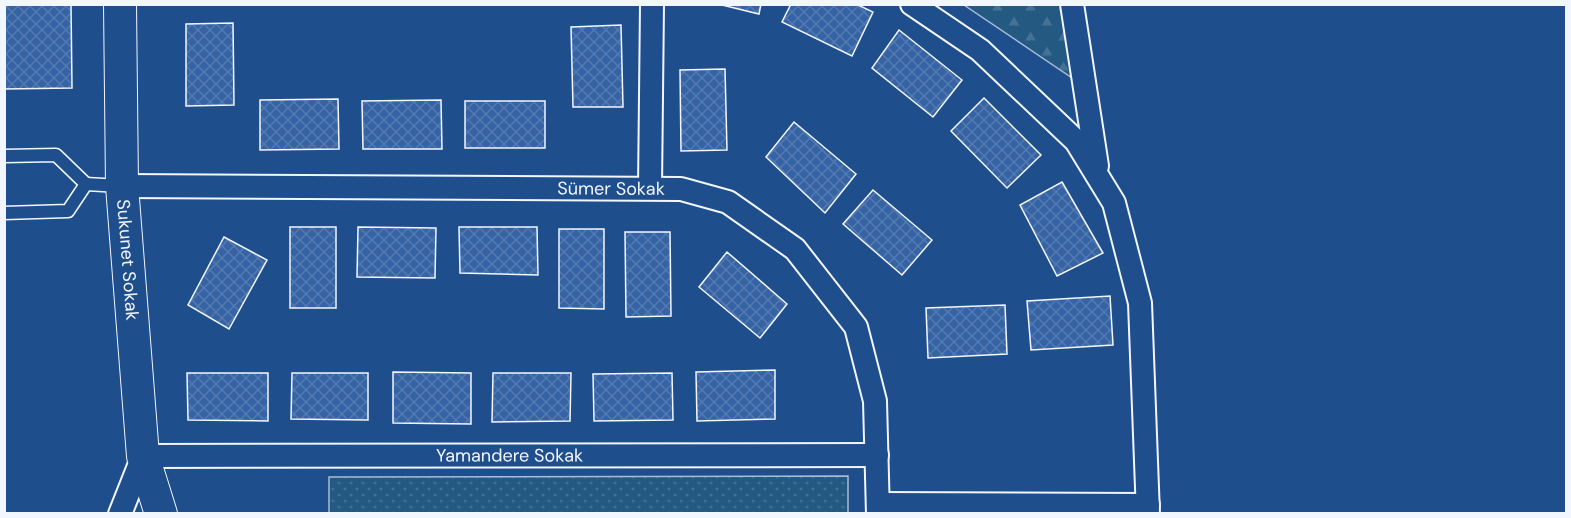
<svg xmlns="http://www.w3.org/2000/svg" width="1571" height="518" viewBox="0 0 1571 518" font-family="'DM Sans',sans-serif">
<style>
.grass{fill:url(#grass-dots);stroke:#a8bbd7;stroke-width:1.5}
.forest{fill:url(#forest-firs);stroke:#a8bbd7;stroke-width:1.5}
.building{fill:url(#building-cross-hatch);stroke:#f2f6ff;stroke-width:1.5}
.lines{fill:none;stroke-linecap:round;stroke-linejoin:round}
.lane-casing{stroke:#f2f6ff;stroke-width:15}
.street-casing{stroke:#f2f6ff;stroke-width:26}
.secondary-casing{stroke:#f2f6ff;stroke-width:34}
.lane{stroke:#1f4e8c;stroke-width:12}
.street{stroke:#1f4e8c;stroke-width:22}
.secondary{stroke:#1f4e8c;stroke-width:32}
.labels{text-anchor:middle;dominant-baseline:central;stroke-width:4.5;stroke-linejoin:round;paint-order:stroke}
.street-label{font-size:18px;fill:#f2f6ff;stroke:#1f4e8c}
</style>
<defs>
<pattern id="grass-dots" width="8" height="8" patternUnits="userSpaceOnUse" patternTransform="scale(1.5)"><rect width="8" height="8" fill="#245a82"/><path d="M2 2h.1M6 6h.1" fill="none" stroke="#447295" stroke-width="1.8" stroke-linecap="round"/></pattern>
<pattern id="forest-firs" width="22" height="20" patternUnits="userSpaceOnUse" patternTransform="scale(1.5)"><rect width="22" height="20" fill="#245a82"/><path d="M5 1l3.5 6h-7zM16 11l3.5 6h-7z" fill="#447295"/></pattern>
<pattern id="building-cross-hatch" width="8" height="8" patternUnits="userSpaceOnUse" patternTransform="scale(1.5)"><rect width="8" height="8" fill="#3563a3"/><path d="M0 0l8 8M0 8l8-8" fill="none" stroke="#537ab1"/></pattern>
</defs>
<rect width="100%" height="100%" fill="#1f4e8c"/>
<polygon class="grass" points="848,476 848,513 329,513 329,477"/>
<polygon class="forest" points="964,5 1081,5 1087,88"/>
<g class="building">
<polygon points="4,4 71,4 72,88 4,89"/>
<polygon points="718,4 761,4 759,14"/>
<polygon points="791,4 856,4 873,12 852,56 782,22"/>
<polygon points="233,23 234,105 186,106 186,24"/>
<polygon points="621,25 623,107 573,107 571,27"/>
<polygon points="899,30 962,80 933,117 872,68"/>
<polygon points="725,69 727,150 681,151 680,70"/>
<polygon points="984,98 1041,155 1007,188 951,131"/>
<polygon points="338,99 339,149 260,150 260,100"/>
<polygon points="441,100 442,149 363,149 362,101"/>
<rect x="465" y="101" width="80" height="47"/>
<polygon points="794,122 856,174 825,213 766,157"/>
<polygon points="1062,182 1103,253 1057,276 1020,205"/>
<polygon points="873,190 932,240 902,275 843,224"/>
<rect x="290" y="227" width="46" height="81"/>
<polygon points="358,227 436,228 435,278 357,277"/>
<polygon points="459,227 537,227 538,275 460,273"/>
<polygon points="559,229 604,229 604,309 559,308"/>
<polygon points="625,232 670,232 671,316 626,317"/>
<polygon points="224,237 267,260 229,329 188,305"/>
<polygon points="727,252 787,304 760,338 699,287"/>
<polygon points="1110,296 1113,345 1031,350 1027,301"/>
<polygon points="1005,305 1007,354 928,358 926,308"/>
<polygon points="775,370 775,419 697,421 696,372"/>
<polygon points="393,372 471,373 471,424 393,423"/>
<polygon points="187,373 268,373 268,421 188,420"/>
<polygon points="292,373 368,373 368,420 291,419"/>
<polygon points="493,373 571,373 570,421 492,422"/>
<polygon points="672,373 673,420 594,421 593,374"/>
</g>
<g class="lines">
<defs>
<g id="lane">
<polyline points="4,156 56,155 86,184 68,211 4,213"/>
<polyline points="86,184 120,186"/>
</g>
<g id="street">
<polyline points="912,4 980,50 1076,141 1114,203 1140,303 1148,514"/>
<polyline points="1072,4 1097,166"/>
<path id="s1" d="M122,186L681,189L728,202L795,249L856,327L875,401L878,514"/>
<polyline points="650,188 652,4"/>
<polyline points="878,504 1148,505"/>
<path id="s2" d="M120,514L143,456L877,455"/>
</g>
<g id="secondary">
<path id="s3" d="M120,4L122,186L143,456L161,514"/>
</g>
</defs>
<use href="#lane" class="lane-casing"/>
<use href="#street" class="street-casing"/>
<use href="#secondary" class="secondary-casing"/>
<use href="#lane" class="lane"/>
<use href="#street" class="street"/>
<use href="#secondary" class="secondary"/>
</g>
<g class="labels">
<g class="street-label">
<text stroke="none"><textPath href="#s1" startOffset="489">Sümer Sokak</textPath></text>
<text stroke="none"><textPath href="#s3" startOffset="256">Sukunet Sokak</textPath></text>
<text stroke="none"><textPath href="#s2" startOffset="429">Yamandere Sokak</textPath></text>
</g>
</g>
<rect width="1571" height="518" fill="none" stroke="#f2f6ff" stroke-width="12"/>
</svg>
